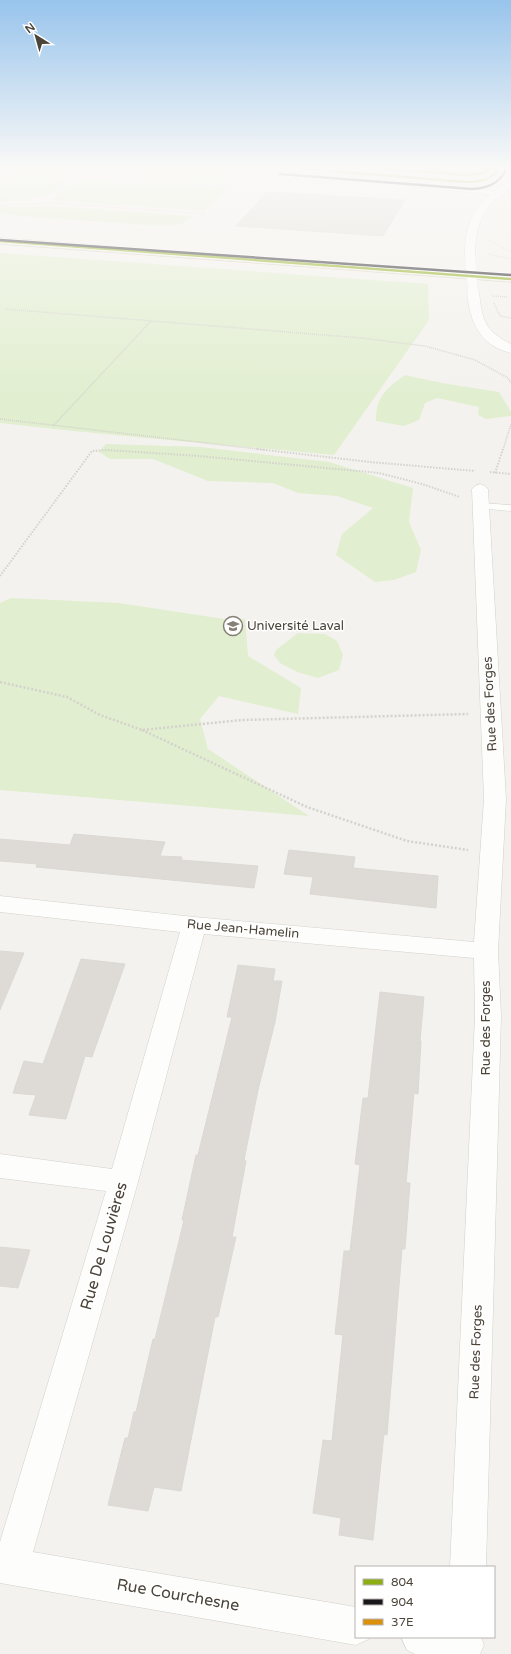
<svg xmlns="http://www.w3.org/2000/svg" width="511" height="1654" viewBox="0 0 511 1654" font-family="'Varela Round',sans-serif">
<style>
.green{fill:#e1eecf}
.building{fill:#dedbd6;stroke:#dcd9d4}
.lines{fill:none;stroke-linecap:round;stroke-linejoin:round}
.lane-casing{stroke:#d2d0cb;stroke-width:1}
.street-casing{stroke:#d2d0cb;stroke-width:1}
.highway-casing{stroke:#ccbfa9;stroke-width:1}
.path-far3{stroke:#d3d2cc;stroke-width:1;stroke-dasharray:1 1;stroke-linecap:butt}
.path-far2{stroke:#d3d2cc;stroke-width:1.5;stroke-dasharray:1 1;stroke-linecap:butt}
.path-far1{stroke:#d3d2cc;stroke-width:2;stroke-dasharray:1.5 1.5;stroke-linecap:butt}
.path{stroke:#d3d2cc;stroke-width:2.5;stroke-dasharray:2 2;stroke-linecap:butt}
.lane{fill:#fdfdfc;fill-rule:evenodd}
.street{fill:#fdfdfc;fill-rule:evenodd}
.highway{fill:#ede8db;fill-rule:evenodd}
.street-bridge-casing{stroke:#d2d0cb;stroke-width:10;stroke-linecap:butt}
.street-bridge{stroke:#fdfdfc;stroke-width:10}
.bus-1-casing{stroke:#fff;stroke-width:4}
.bus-2-casing{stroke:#fff;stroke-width:4}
.bus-3-casing{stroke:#fff;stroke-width:4}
.bus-1{stroke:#8cad14;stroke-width:2.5}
.bus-2{stroke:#1a171b;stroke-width:2.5}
.bus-3{stroke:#db910b;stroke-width:2.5}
.labels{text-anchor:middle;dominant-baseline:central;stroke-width:3;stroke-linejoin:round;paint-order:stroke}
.poi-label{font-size:13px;fill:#4b4439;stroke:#fff;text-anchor:start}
.street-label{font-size:13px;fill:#4b4439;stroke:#fff}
.near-street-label{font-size:16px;fill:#4b4439;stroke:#fff}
</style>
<rect width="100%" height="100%" fill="#f4f2ee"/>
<g class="green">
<polygon points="30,167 65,167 72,173 44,177 65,179 70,182 50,194 31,199 0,202 0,185 16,172"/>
<polygon points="148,167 233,167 227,173 233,181 226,186 136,178 141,171"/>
<polygon points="81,179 227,188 204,211 51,200"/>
<polygon points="53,206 194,216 183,224 160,226 19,216 0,213 0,207"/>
<path d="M0,253L428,284L429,320L334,455C222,444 111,436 0,423Z"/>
<path d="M405,375L442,383L499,392L511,412V416L486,419L478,415L479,407L437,398L425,403L419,420L404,426L376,421C376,396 386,389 405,375Z"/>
<polygon points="106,444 201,447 329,462 413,488 409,522 421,550 416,572 394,580 375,582 336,555 342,534 373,508 337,496 298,493 273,483 208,481 153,459 110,459 99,452"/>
<polygon points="11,598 119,603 224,619 245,619 248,656 301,688 298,714 219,696 200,719 208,749 309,816 0,790 0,603"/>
<polygon points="298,633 325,634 337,641 343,655 339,670 318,678 297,672 280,663 274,655 276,650"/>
</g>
<g class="building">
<polygon points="267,192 405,200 383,236 236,226"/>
<polygon points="74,834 165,842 160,856 182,857 181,860 258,866 254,888 36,867 37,864 0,861 0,839 70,845"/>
<polygon points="289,850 355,857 353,868 438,876 436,908 310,894 313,877 284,874"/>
<polygon points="0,951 24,953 0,1010"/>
<polygon points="81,959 125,964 92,1057 85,1056 66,1119 29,1115 36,1095 13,1093 24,1061 43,1064"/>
<polygon points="238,965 275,969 273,981 282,981 275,1022 258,1090 244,1160 246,1161 232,1237 236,1237 218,1317 215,1317 181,1491 154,1487 148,1511 108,1505 125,1438 128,1438 134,1412 136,1412 153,1339 155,1339 184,1220 182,1220 196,1155 198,1155 232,1017 227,1017"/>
<polygon points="380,992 424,997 420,1041 421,1041 418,1094 414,1093 406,1183 410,1183 405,1249 402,1249 387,1435 384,1434 373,1540 339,1535 341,1518 313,1513 323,1440 332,1441 343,1335 335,1334 344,1251 350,1251 360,1165 355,1164 363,1098 368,1098"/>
<polygon points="0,1247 30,1250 18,1288 0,1286"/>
</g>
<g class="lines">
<defs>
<g id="lane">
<polygon points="254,167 497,191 500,193 497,195 273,172"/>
<path d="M497,167H503C501,171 499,175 495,178C487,184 467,187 459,182C472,174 489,187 497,167Z"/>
<polygon points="480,503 511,505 511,511 477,508 475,506"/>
</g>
<g id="street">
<path d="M511,181V188C483,206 476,221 475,254L474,256H466L465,254C465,227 472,207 495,191C499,187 505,183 511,181Z"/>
<path d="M473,289L477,290L479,292C482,320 485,331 511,344V353C479,345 470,322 467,292L469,290Z"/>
<polygon points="480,484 485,486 488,489 506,799 498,951 501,1016 486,1567 450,1567 475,1016 474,958 204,934 138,1182 33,1552 356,1607 356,1637 370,1637 369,1639 356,1645 0,1583 0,1542 106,1191 0,1178 0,1154 112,1169 180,932 0,912 0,896 194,917 474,942 484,799 472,489 475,486"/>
<polygon points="401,1637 481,1637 484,1645 480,1654 415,1654 407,1650"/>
</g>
<polygon id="highway" points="0,238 511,276 511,282 0,244"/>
</defs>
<use href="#lane" class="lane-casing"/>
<use href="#street" class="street-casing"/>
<use href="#highway" class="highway-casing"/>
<g class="path-far3">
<polyline points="0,174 10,167"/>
<polyline points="0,200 46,186 91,177 242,171"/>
<polyline points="0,205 55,203 206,214"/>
<polyline points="489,240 511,252"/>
<polyline points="488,254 511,259"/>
</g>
<g class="path-far2">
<polyline points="492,296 507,297"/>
<polyline points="494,303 500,316 511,318"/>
<polyline points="5,309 361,338 425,346 475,360 508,378 511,383"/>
<polyline points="0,419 266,450"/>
<polyline points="53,426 151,321"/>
<polyline points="503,450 511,424"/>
</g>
<g class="path-far1">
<polyline points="257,449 370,462 475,471"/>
<polyline points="490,472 511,474"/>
<polyline points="495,473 503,449"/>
<polyline points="0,576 92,451 107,450 199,456 379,473 422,484 460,497"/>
</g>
<g class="path">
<polyline points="0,682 67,697 100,715 142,730 242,720 468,714"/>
<polyline points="142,730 307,807 407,841 468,850"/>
</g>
<use href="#lane" class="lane"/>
<use href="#street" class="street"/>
<use href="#highway" class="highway"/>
<defs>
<polyline id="street-bridge" points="470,254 473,292"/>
</defs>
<use href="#street-bridge" class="street-bridge-casing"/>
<use href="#street-bridge" class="street-bridge"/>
<defs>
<g id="bus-1">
<path d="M282,167L466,182C480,182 493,180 500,167"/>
<polyline points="0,241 511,279"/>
</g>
<g id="bus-2">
<path d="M280,174L472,189C487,188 499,184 506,170"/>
<polyline points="0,240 511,275"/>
</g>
<polyline id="bus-3" points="366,167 466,175 484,173 492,167"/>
</defs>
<use href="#bus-1" class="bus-1-casing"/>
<use href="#bus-2" class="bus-2-casing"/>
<use href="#bus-3" class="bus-3-casing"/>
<use href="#bus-1" class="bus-1"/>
<use href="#bus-2" class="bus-2"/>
<use href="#bus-3" class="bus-3"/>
</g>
<linearGradient id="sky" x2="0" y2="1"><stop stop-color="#98c4ec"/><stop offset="0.42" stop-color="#faf9f7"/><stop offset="1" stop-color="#faf9f7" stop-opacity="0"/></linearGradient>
<rect width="511" height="399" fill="url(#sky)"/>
<defs>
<symbol id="university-ring" viewBox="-11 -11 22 22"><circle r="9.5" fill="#fff" stroke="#868178" stroke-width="1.5"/><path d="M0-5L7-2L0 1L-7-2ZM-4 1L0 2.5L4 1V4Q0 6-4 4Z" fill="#868178"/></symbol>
</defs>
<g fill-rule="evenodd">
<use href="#university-ring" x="222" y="615" width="22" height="22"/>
</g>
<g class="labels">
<g class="poi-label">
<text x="247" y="626">Université Laval</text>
</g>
<g class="street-label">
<text transform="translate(490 704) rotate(-93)">Rue des Forges</text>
<text transform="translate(243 929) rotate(5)">Rue Jean-Hamelin</text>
<text transform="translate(486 1028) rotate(-90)">Rue des Forges</text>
<text transform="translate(476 1352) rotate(-88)">Rue des Forges</text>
</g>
<g class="near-street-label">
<text transform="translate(104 1246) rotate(-74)">Rue De Louvières</text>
<text transform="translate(178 1595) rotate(10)">Rue Courchesne</text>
</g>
</g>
<rect x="355" y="1566" width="140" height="72" fill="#ffffff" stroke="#b7b4b0"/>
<rect x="363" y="1579" width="20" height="6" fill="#8cad14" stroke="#b7b4b0"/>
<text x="391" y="1586" font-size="12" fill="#4b4439">804</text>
<rect x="363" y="1599" width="20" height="6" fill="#1a171b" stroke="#b7b4b0"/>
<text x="391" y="1606" font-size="12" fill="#4b4439">904</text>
<rect x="363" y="1619" width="20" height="6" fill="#db910b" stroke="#b7b4b0"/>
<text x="391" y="1626" font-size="12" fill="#4b4439">37E</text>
<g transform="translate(36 36) rotate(323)" stroke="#ffffff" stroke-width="3" paint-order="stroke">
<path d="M0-3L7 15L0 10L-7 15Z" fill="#4b4439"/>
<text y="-6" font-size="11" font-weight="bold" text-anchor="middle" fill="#4b4439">N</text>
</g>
</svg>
